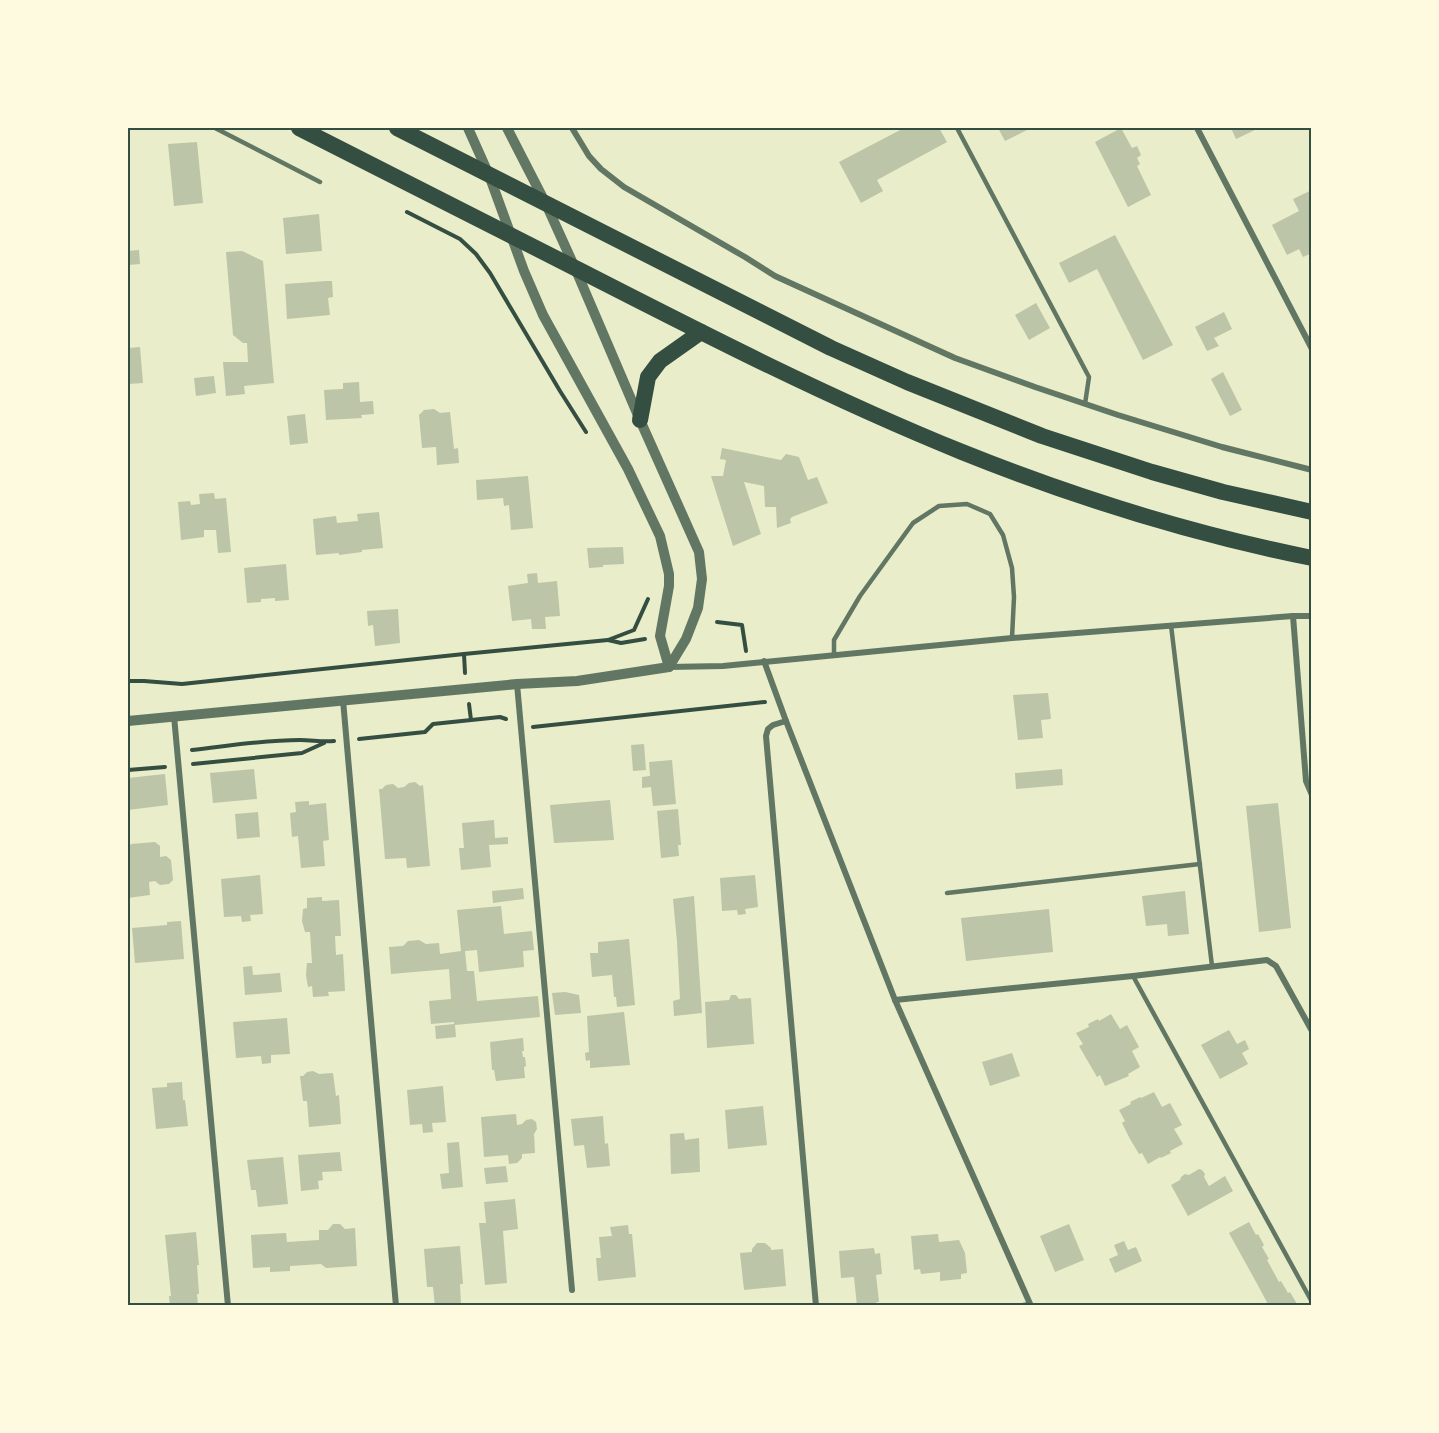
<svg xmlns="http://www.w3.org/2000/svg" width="1439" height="1433" viewBox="0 0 1439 1433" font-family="Figtree,sans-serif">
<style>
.building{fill:#bcc5a7}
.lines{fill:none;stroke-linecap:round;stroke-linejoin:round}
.path{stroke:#344e41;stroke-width:4}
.service{stroke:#617663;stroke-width:4.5}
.minor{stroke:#617663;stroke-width:6}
.tertiary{stroke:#617663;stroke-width:10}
.trunk{stroke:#344e41;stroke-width:16}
.neatline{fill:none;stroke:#344e41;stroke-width:2}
</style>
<rect width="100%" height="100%" fill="#e9edc9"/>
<g class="building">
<polygon points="904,128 939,128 947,142 877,180 883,191 861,203 839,162"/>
<polygon points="998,128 1031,128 1005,141"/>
<polygon points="1121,128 1132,148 1137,146 1141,155 1137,158 1140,164 1137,166 1151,195 1128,207 1095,142"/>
<polygon points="1231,128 1259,128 1236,139"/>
<polygon points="197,142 203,203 174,206 168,144"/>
<polygon points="1312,190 1312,253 1303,257 1299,249 1287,255 1272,225 1299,211 1293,199"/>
<polygon points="319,214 322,251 286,254 283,218"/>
<polygon points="1115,235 1173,345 1143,360 1097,269 1069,283 1059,263"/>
<polygon points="139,250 140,264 128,265 128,251"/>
<polygon points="242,251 263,261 274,383 244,386 245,394 226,396 223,362 248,362 247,343 243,343 233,335 226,252"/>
<polygon points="327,281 332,281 333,297 328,298 330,315 287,319 285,284"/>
<polygon points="1036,303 1050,328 1029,340 1015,315"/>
<polygon points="1224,312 1232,329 1214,338 1219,346 1207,351 1195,327"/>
<polygon points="140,347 143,383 128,384 128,348"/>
<polygon points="1223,372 1242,410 1230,416 1211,379"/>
<polygon points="214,376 216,393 196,396 194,378"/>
<polygon points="359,382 360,402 373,401 374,414 361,415 362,418 326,420 324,390 343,389 343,383"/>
<polygon points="434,409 440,413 450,412 454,449 458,448 459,463 437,465 436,447 422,448 419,415 424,410"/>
<polygon points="305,414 308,443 290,445 287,416"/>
<polygon points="722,448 781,460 786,454 799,457 808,480 817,477 828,503 792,517 790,519 791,523 777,528 776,507 765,507 764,486 744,482 761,534 733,546 711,476 723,476 726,460 720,459"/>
<polygon points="528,476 533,528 511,530 509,505 504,506 503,498 477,500 476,480"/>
<polygon points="214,493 215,499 226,498 231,552 218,553 216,530 204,530 204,537 181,540 178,502 190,501 191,505 200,504 199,494"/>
<polygon points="379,512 383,548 362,550 362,552 339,555 339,553 316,555 313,519 336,516 337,523 358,521 357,514"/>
<polygon points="623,547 624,564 603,565 603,567 589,568 587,548"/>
<polygon points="286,564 289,600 275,601 275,598 261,599 261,602 247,603 244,568"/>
<polygon points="537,573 538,583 557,581 560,616 545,617 546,629 532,629 531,619 512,621 508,586 528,583 527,574"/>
<polygon points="398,609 400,643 375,646 373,625 368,626 367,611"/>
<polygon points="1048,693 1051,719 1041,720 1043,738 1018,740 1013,695"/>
<polygon points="644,744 646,770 633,771 631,745"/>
<polygon points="672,760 676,804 653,806 651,787 642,788 642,777 650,776 649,762"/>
<polygon points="254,769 257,799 213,803 210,773"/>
<polygon points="1062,769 1063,785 1016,789 1015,773"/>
<polygon points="165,774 168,805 128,810 128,778"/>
<polygon points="415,782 420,786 423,785 430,866 407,868 406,858 385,859 379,789 382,789 386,785 393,784 398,788 404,787 409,783"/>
<polygon points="610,800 614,840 554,843 550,805"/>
<polygon points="309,801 309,805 326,803 329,840 323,841 325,866 301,868 298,836 292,837 290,813 296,812 295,802"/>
<polygon points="1278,803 1291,928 1259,932 1246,806"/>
<polygon points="678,809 681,845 678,845 679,856 661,858 657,811"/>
<polygon points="258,812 260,837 237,839 235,814"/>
<polygon points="494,820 495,838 508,837 508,844 489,845 491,867 461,870 459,848 464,848 462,823"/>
<polygon points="155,842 160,846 160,857 166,856 171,860 173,880 169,884 160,885 155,881 149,882 150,895 128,898 128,873 130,873 128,848 131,844"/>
<polygon points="260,875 263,914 250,915 251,921 242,922 241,916 224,917 221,879"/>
<polygon points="755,875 758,907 745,909 746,914 738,915 737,910 722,911 720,878"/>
<polygon points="523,888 524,899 493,903 492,891"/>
<polygon points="1185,891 1189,934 1168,936 1167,924 1146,926 1142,896"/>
<polygon points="694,896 702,1013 674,1016 673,1001 680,999 677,942 673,899"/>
<polygon points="322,897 322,901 339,900 341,936 335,936 336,955 343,954 345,991 328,992 329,996 313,997 312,986 308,987 306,975 307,963 312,963 310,932 305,932 302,921 303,909 307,908 307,898"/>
<polygon points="501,906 504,934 532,931 534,950 523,951 524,967 479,972 477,950 465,951 467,971 474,971 477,1001 538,996 540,1017 455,1025 456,1037 436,1039 435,1026 454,1024 454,1022 431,1024 429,1001 451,999 449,969 391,974 389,947 403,946 408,941 419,940 426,944 439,943 440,954 461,951 457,910"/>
<polygon points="1049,909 1053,952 966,961 961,918"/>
<polygon points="181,921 184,959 135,963 132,928 167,925 167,922"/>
<polygon points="629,939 635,1005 617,1007 616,997 614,997 612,975 592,977 590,953 598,953 598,942"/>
<polygon points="252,966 253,975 280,973 282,992 245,995 243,967"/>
<polygon points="565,992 579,995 581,1013 555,1015 552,993"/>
<polygon points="731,995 736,995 739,999 751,998 754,1044 707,1048 705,1002 729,1000"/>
<polygon points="624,1012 630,1065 590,1068 590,1060 586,1061 585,1053 589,1052 587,1016"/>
<polygon points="1111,1014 1120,1029 1127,1025 1139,1047 1132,1051 1140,1067 1128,1074 1129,1076 1105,1086 1100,1075 1097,1077 1079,1046 1083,1044 1076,1033 1089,1027 1088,1024 1098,1019 1099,1021"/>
<polygon points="287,1018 290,1054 271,1055 271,1063 262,1064 261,1056 236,1058 233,1022"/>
<polygon points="1229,1030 1237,1044 1245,1040 1249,1049 1242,1053 1248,1064 1220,1079 1201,1045"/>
<polygon points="523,1038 524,1051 522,1051 523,1057 525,1057 526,1066 524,1067 525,1078 496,1081 494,1070 492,1070 490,1042"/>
<polygon points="1012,1053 1020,1076 990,1086 982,1062"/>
<polygon points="313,1071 319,1074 333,1073 336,1096 339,1095 341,1124 309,1127 307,1101 303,1101 300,1076 303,1076 307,1072"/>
<polygon points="182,1082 183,1100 185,1100 188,1126 156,1129 152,1088 167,1087 167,1083"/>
<polygon points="443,1086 446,1122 432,1123 433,1132 423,1133 422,1124 410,1125 407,1090"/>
<polygon points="1154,1092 1162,1107 1170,1103 1182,1125 1174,1129 1183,1144 1170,1151 1171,1153 1161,1158 1160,1157 1148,1164 1142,1153 1139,1154 1130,1139 1122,1123 1125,1121 1119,1110 1131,1104 1130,1102 1140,1097 1141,1098"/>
<polygon points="763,1106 767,1145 728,1149 725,1110"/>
<polygon points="516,1114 517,1125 522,1124 526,1120 532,1119 536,1122 537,1129 534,1134 535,1153 522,1154 522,1158 517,1163 509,1164 508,1155 484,1157 481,1117"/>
<polygon points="603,1116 605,1144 608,1143 610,1166 587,1168 584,1145 574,1146 571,1119"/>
<polygon points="684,1133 685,1140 699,1138 700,1172 671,1174 670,1134"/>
<polygon points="459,1142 463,1187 442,1189 440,1174 449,1173 447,1143"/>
<polygon points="340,1152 342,1171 322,1172 323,1180 318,1181 319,1189 301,1191 298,1155"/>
<polygon points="283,1157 288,1204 258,1207 256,1190 251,1190 247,1160"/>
<polygon points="506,1166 508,1182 486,1184 484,1168"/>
<polygon points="1199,1169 1202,1170 1205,1174 1204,1177 1209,1186 1225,1176 1233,1191 1188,1216 1171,1185 1180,1180 1181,1177 1185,1174 1189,1175"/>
<polygon points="515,1199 518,1229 503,1231 507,1283 485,1285 479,1223 486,1223 484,1202"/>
<polygon points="1249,1222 1256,1235 1258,1234 1264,1245 1262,1247 1269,1259 1267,1260 1279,1282 1281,1281 1288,1293 1290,1292 1297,1304 1294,1305 1295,1306 1269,1306 1255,1280 1229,1233"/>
<polygon points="333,1224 340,1224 345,1229 355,1228 357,1266 326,1268 321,1264 290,1266 290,1271 270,1272 270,1267 253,1268 251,1235 286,1233 287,1242 319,1240 319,1230 328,1230"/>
<polygon points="1069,1224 1084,1260 1055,1272 1040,1236"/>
<polygon points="628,1225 629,1234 632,1234 636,1277 598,1281 596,1258 601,1258 599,1237 612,1236 610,1227"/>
<polygon points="196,1232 199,1265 197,1265 199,1294 197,1294 198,1306 170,1306 169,1296 171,1296 165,1235"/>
<polygon points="938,1234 939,1242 959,1240 965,1253 967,1273 961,1274 961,1279 940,1281 940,1272 921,1274 920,1269 914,1270 911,1236"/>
<polygon points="1124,1241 1128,1250 1136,1247 1142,1261 1115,1273 1109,1259 1118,1255 1114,1245"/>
<polygon points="757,1243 765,1243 771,1248 771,1250 783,1249 786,1286 744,1290 740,1253 752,1252 752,1249"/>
<polygon points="460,1246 463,1284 460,1284 461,1305 435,1306 433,1287 427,1287 424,1249"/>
<polygon points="874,1248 875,1254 880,1253 882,1274 876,1275 879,1302 876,1302 877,1306 857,1306 854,1277 841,1278 839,1251"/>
</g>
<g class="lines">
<g class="path">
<polyline points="407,212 460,239 476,254 490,273 560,391 586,432"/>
<polyline points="717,622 742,625 746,651"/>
<polyline points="608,640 621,643 645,639"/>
<polyline points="464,654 465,673"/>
<polyline points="128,681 144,681 182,684 464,654 608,640 634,630 648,599"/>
<polyline points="469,704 471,720"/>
<polyline points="533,727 765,702"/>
<polyline points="359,739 425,732 433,724 500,717 506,719"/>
<path d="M192,750C228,746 264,740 300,740C312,740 322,742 334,741"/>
<polyline points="193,764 302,753 324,743"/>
<polyline points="128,770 165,767"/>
</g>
<g class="service">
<polyline points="215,128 320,182"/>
<polyline points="957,128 1089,377 1085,404"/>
<polyline points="1171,625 1212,966"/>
<polyline points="834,655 834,640 860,596 913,523 939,506 967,504 990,514 1003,535 1012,568 1014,597 1012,638"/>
<polyline points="947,893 1200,864"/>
<polyline points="1133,976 1312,1302"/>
<polyline points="1017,1306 1030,1304"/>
</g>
<g class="minor">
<polyline points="572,128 589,156 601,169 624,187 745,257 775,276 955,358 1035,387 1118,415 1222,447 1312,470"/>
<polyline points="1197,128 1312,349"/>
<polyline points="1293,616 1306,781 1312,795"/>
<polyline points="764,661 786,721 895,1000 1031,1306"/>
<polyline points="669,667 723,666 1012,638 1293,616 1312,616"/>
<polyline points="517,684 572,1290"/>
<polyline points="343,700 396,1306"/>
<polyline points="174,716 228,1306"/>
<polyline points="786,721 773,725 768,729 766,736 816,1306"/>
<polyline points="895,1000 1133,976 1267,960 1276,966 1312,1031"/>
</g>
<g class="tertiary">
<polyline points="468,128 489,175 524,271 543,315 628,469 660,536 669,574 669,586 660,636 669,667"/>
<polyline points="507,128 546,204 575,268 640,420 699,552 702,579 698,608 686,639 669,667"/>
<polyline points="128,721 517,684 577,681 669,667"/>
</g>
<g class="trunk">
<path d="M299,128C393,175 487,223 581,271C706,335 831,399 962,452C1074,497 1192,534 1312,558"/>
<polyline points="397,128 831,348 907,382 1042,436 1152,472 1223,492 1312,512"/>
<polyline points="640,420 648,377 660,361 701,332"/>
</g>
</g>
<rect width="1439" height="1433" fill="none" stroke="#fefae0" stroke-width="258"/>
<rect x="129" y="129" width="1181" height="1175" class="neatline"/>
</svg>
